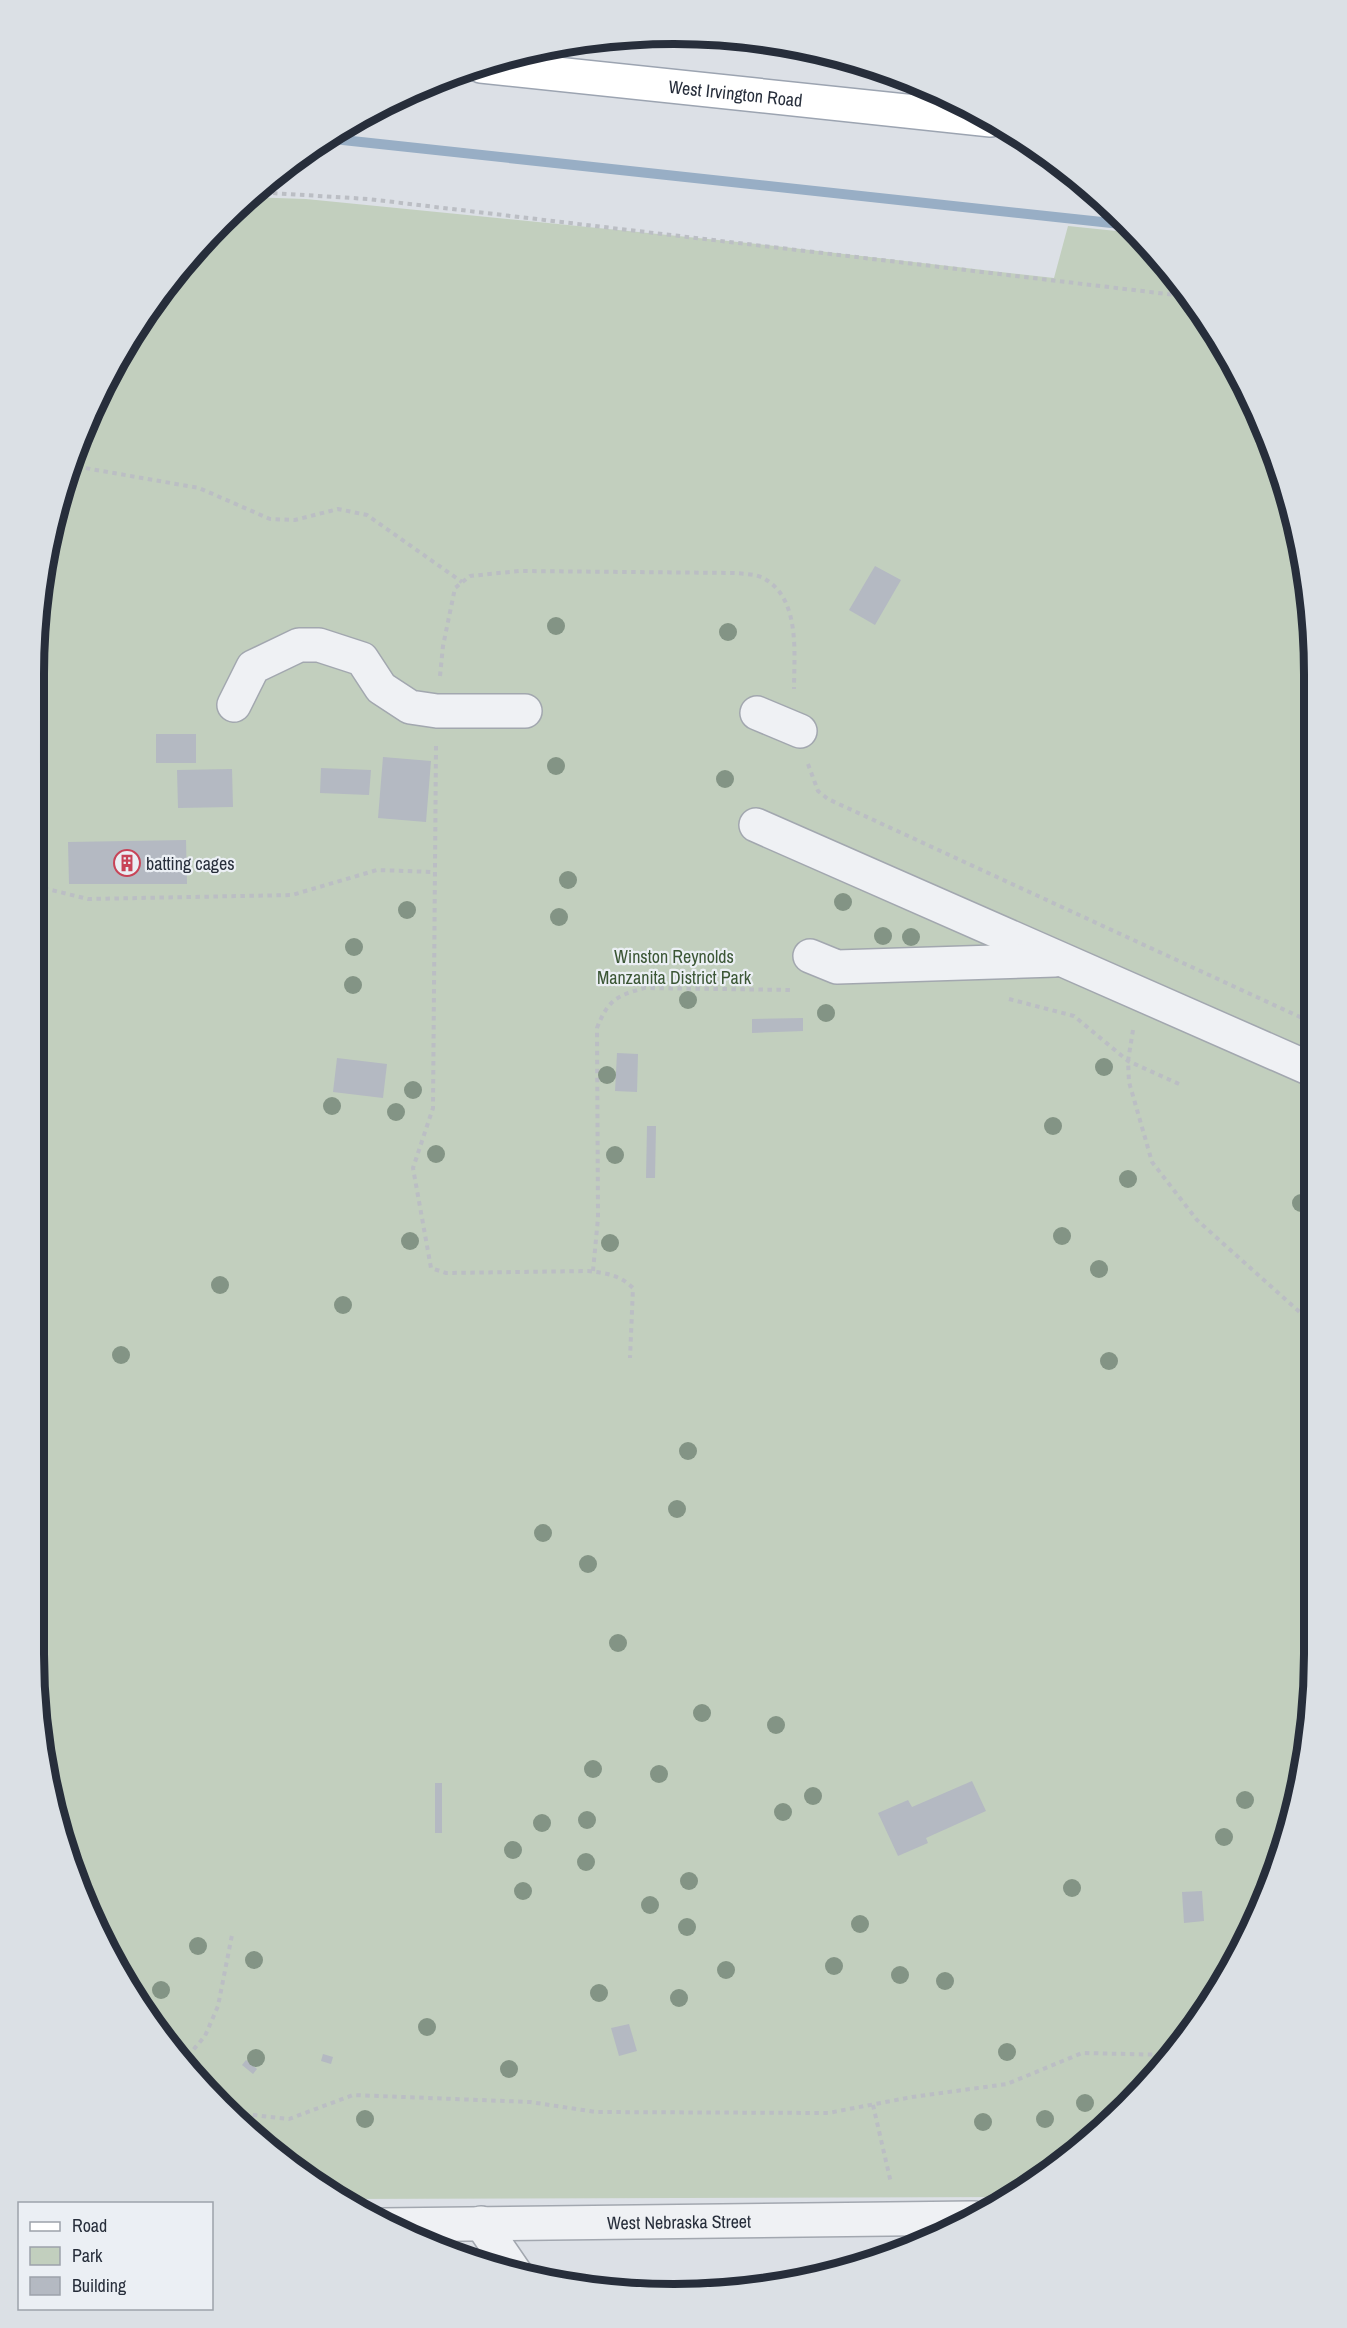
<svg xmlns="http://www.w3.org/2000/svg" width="1347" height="2328" viewBox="0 0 1347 2328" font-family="'Archivo Narrow',sans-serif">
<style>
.green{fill:#c2cfbe}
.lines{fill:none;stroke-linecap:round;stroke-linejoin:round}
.stream{stroke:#98aec5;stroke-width:10}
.building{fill:#b4b9c2}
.minor-casing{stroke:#a2a7af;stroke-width:36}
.major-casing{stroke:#9ca4b1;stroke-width:36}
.path{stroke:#bbbec4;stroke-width:4;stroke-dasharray:4.5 4.5;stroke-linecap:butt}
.minor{stroke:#eff1f4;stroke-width:33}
.major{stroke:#fff;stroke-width:33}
.tree{fill:#839485}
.labels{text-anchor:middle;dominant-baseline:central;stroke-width:4.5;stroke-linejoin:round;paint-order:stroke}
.street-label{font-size:18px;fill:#272e3b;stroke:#ebeff4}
.poi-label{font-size:18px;fill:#272e3b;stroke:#ebeff4;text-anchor:start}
.park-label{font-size:18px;fill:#3b5635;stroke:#ebeff4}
.rim{fill:none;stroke:#272e3b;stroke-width:8}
</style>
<rect width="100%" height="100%" fill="#dce0e6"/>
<polygon class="green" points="250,197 306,199 748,243 1054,278 1068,226 1136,233 1228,353 1280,468 1313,631 1313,1697 1280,1861 1206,2010 1155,2077 1064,2162 1012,2197 339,2199 317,2187 221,2108 165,2044 99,1938 67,1860 39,1738 34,631 67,467 141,318 220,221"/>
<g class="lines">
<polyline class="stream" points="324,138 1130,225"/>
</g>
<g class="building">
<polygon points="875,566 901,580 875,625 849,610"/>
<rect x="156" y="734" width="40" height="29"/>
<polygon points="383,757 431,761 426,822 378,818"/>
<polygon points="321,768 371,770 369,795 320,793"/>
<polygon points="232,769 233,807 178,808 177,770"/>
<polygon points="186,840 187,884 69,884 68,842"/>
<polygon points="803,1018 803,1031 752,1033 752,1019"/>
<polygon points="617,1053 638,1054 637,1092 615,1091"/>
<polygon points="337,1058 387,1064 383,1098 333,1092"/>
<polygon points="647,1126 656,1126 655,1178 646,1178"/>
<polygon points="972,1781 986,1811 926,1838 928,1843 898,1856 878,1813 908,1800 912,1807"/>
<rect x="435" y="1783" width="7" height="50"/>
<polygon points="1202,1891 1204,1921 1184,1923 1182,1892"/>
<polygon points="629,2024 637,2051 619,2056 611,2028"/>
<polygon points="323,2054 333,2057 331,2064 321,2061"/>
<polygon points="246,2060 257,2069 253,2074 242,2065"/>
</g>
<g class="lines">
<defs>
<g id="minor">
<polyline points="234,705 253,667 299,645 319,645 362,659 381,688 410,707 437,711 525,711"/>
<polyline points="757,713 800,731"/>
<polyline points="756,825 1313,1070"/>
<polyline points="810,956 837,967 1055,960"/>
<polyline points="481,2223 516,2274"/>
<path id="s1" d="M383,2225L974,2218"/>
</g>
<g id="major">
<path id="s2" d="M481,66L991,120"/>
</g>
</defs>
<use href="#minor" class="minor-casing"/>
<use href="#major" class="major-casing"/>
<g class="path">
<polyline points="255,192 368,199 1184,296"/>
<polyline points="68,465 199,488 270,519 295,520 338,509 367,515 462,582"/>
<path d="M440,676L443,646L455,588L470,576L519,571L736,573C744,574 756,574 763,578C801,598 794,654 794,689"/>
<path d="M436,746L433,1108L413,1168L431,1268L446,1273L588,1271C606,1273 620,1275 633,1288L630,1358"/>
<polyline points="808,764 818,791 828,799 1313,1023"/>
<polyline points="35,886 88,899 292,895 377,870 433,872"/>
<polyline points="1009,999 1074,1016 1128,1061 1179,1084"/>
<polyline points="1133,1030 1128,1061 1129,1082 1152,1162 1197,1220 1313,1324"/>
<path d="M593,1271L598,1218L597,1028C608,1000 616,996 644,988L794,990"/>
<polyline points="182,2063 205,2036 218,2006 232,1935"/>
<polyline points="873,2105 891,2183"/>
<polyline points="226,2112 289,2119 353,2095 530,2102 596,2112 828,2113 912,2097 1007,2084 1082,2053 1171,2055"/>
</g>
<use href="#minor" class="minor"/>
<use href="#major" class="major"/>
</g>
<g class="tree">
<circle cx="556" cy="626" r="9"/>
<circle cx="728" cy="632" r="9"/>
<circle cx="556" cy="766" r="9"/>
<circle cx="725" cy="779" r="9"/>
<circle cx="568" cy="880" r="9"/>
<circle cx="843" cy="902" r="9"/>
<circle cx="407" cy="910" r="9"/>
<circle cx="559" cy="917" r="9"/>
<circle cx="883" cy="936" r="9"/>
<circle cx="911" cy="937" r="9"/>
<circle cx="354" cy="947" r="9"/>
<circle cx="353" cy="985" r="9"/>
<circle cx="688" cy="1000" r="9"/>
<circle cx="826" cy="1013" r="9"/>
<circle cx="1104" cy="1067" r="9"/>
<circle cx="607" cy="1075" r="9"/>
<circle cx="413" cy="1090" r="9"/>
<circle cx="332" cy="1106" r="9"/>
<circle cx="396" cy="1112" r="9"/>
<circle cx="1053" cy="1126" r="9"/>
<circle cx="436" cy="1154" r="9"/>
<circle cx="615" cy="1155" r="9"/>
<circle cx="1128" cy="1179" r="9"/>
<circle cx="1301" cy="1203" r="9"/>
<circle cx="1062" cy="1236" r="9"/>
<circle cx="410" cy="1241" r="9"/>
<circle cx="610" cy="1243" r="9"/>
<circle cx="1099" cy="1269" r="9"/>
<circle cx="220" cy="1285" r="9"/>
<circle cx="343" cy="1305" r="9"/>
<circle cx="121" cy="1355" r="9"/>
<circle cx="1109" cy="1361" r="9"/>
<circle cx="688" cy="1451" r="9"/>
<circle cx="677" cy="1509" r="9"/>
<circle cx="543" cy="1533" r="9"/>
<circle cx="588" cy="1564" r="9"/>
<circle cx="618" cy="1643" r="9"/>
<circle cx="702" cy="1713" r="9"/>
<circle cx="776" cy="1725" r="9"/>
<circle cx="593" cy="1769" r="9"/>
<circle cx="659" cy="1774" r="9"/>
<circle cx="813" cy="1796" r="9"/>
<circle cx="1245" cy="1800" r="9"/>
<circle cx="783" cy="1812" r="9"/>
<circle cx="587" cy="1820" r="9"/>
<circle cx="542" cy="1823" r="9"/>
<circle cx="1224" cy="1837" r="9"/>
<circle cx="513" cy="1850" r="9"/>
<circle cx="586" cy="1862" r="9"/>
<circle cx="689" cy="1881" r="9"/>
<circle cx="1072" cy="1888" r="9"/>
<circle cx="523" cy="1891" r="9"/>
<circle cx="650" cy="1905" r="9"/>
<circle cx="860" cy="1924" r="9"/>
<circle cx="687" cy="1927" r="9"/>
<circle cx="198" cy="1946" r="9"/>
<circle cx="254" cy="1960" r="9"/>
<circle cx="834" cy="1966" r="9"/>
<circle cx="726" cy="1970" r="9"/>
<circle cx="900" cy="1975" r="9"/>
<circle cx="945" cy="1981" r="9"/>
<circle cx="161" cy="1990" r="9"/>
<circle cx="599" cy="1993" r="9"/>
<circle cx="679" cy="1998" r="9"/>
<circle cx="427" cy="2027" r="9"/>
<circle cx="1007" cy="2052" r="9"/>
<circle cx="256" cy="2058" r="9"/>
<circle cx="509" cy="2069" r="9"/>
<circle cx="1085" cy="2103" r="9"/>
<circle cx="365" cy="2119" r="9"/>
<circle cx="1045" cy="2119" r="9"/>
<circle cx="983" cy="2122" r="9"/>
</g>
<defs>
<symbol id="building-ring" viewBox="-11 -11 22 22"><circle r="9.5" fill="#ebeff4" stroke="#c84458" stroke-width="1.5"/><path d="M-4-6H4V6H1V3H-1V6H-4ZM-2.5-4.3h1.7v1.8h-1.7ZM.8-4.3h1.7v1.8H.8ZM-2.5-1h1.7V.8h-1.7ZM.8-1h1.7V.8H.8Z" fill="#c84458"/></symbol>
</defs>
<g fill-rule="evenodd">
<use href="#building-ring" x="112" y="848" width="30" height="30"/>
</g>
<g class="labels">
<g class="street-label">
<text stroke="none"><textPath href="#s2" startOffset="256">West Irvington Road</textPath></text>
<text stroke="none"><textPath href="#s1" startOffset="296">West Nebraska Street</textPath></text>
</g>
<g class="poi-label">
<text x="146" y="863">batting cages</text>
</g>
<g class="park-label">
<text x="674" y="956">Winston Reynolds<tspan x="674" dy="21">Manzanita District Park</tspan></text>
</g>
</g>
<path d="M0 0H1347V2328H0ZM674 44H674A630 630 0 0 1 1304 674V1654A630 630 0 0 1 674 2284H674A630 630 0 0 1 44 1654V674A630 630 0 0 1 674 44Z" fill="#dbe0e5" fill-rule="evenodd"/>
<path class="rim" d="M674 44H674A630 630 0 0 1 1304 674V1654A630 630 0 0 1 674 2284H674A630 630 0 0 1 44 1654V674A630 630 0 0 1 674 44Z"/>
<rect x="18" y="2202" width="195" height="108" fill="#ebeff4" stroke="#9da2aa" stroke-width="1.5"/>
<rect x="30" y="2222" width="30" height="9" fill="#ffffff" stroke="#9da2aa" stroke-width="1.5"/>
<text x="72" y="2232" font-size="18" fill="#272e3b">Road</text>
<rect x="30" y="2247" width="30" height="18" fill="#c2cfbe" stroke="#9da2aa" stroke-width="1.5"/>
<text x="72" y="2262" font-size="18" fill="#272e3b">Park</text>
<rect x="30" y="2277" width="30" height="18" fill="#b4b9c2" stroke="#9da2aa" stroke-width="1.5"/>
<text x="72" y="2292" font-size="18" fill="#272e3b">Building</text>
</svg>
